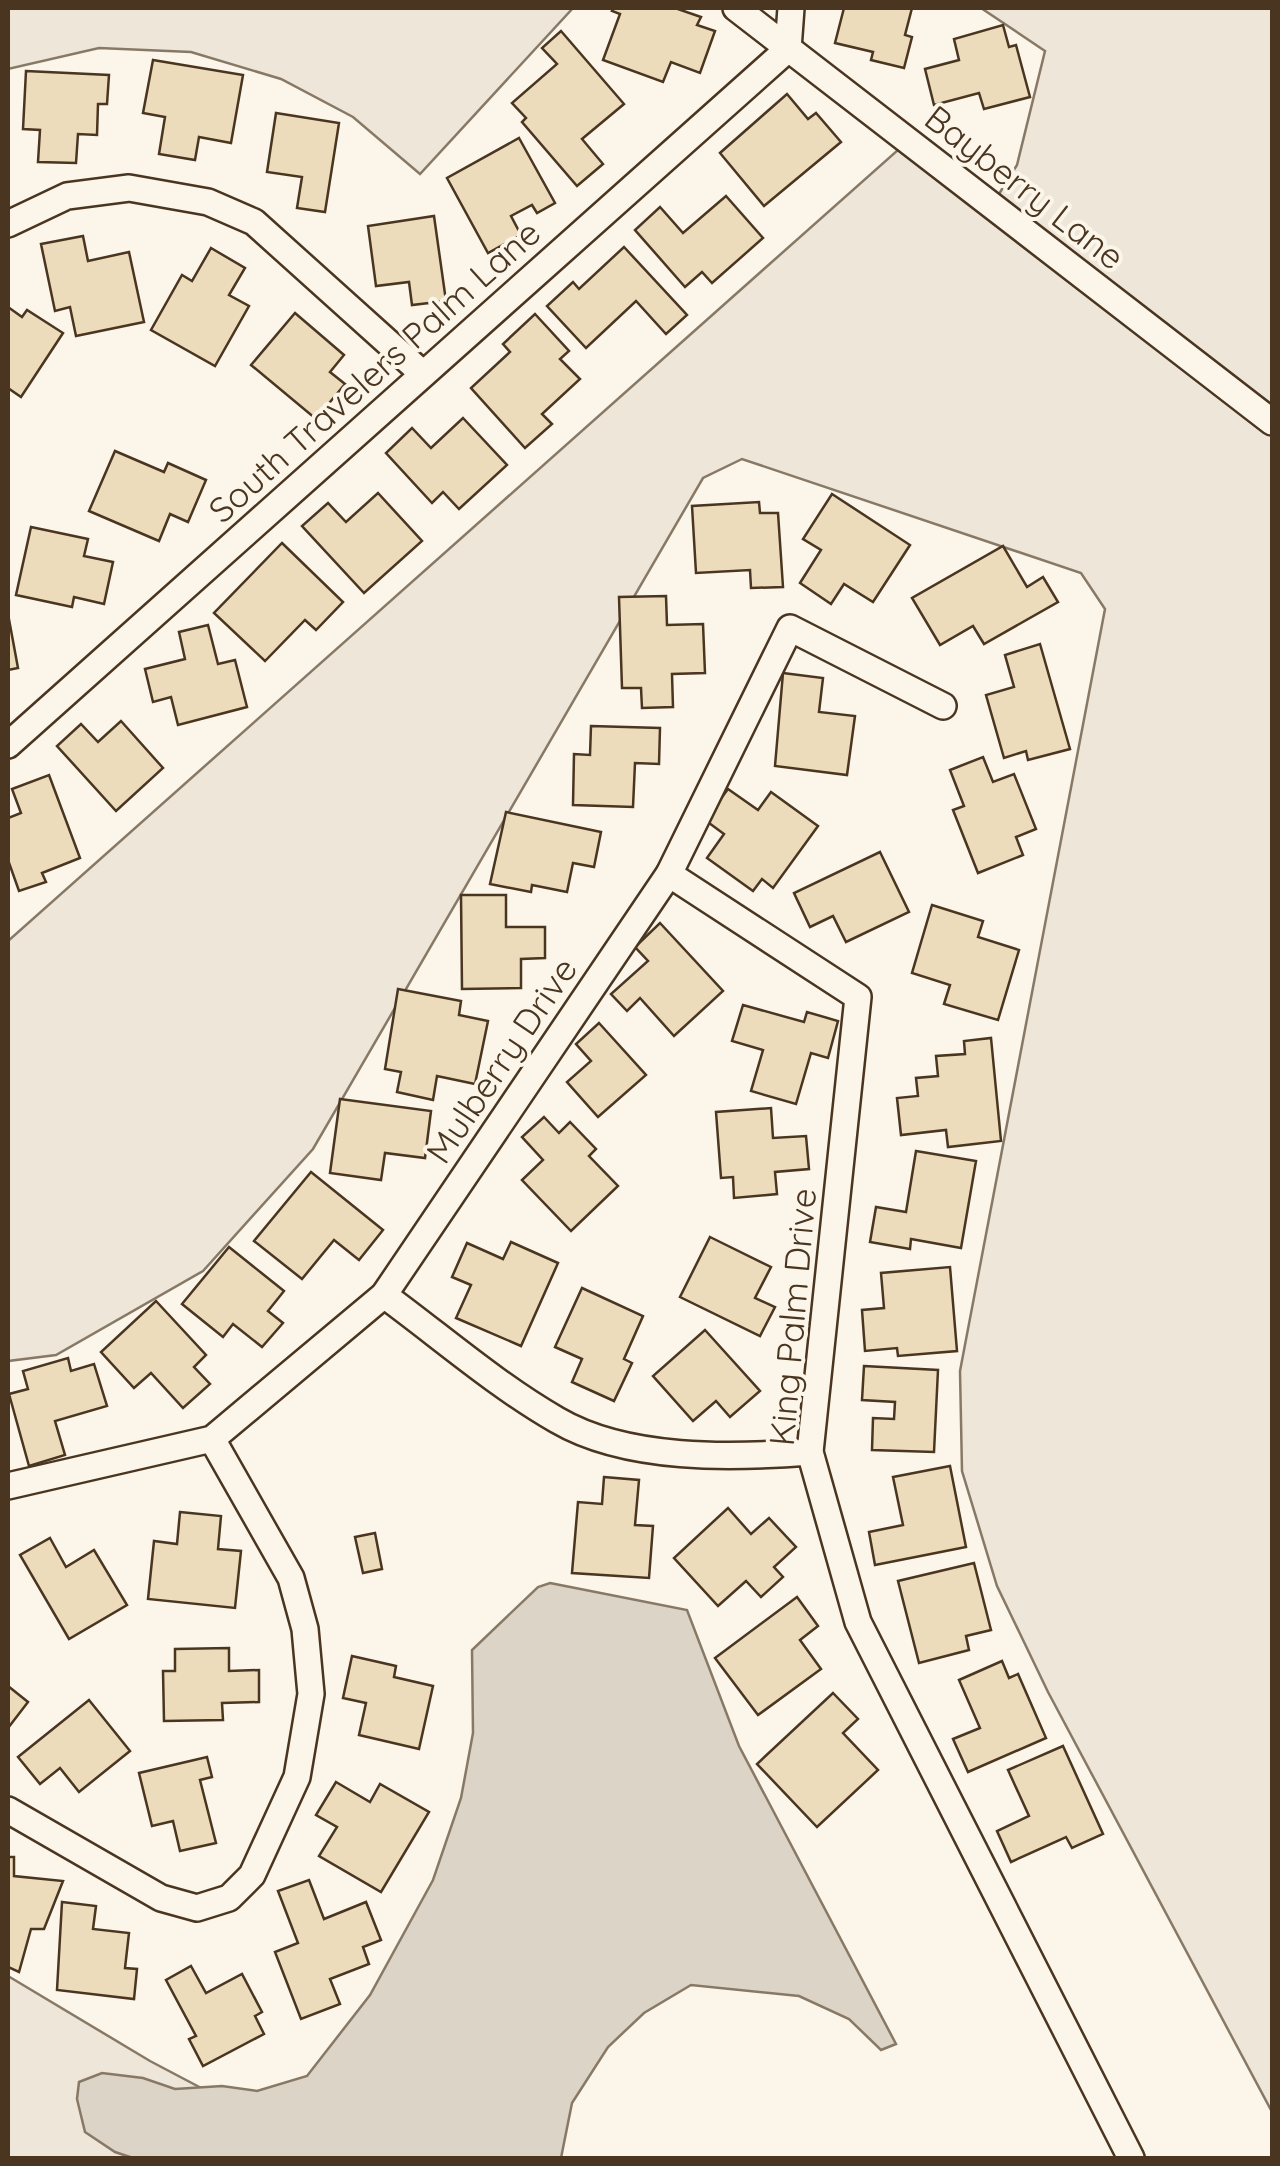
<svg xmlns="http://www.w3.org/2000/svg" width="1280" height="2166" viewBox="0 0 1280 2166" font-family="Quicksand,sans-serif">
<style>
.green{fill:#ede6d9;stroke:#887966;stroke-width:2.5}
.water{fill:#dcd4c6;stroke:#887966;stroke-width:2.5}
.building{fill:#ecdcbc;stroke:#4a3520;stroke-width:2.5}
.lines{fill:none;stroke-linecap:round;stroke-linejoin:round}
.street-casing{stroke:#4a3520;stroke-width:30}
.street{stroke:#fbf6e9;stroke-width:25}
.labels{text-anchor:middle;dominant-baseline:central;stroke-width:8;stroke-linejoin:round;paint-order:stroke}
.street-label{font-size:35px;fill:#4a3520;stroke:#fbf6e9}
</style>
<rect width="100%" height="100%" fill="#fbf6e9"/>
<g class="green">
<polygon points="8,8 573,8 420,174 353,117 281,79 191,52 99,48 8,69"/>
<polygon points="981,8 1272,8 1272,2112 1048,1692 997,1586 962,1471 960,1371 1105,609 1081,573 742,459 703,478 313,1149 203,1271 56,1355 8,1361 8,941 899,149 986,215 1017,165 1045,51"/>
<polygon points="8,1976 150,2061 334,2158 8,2158"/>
</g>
<polygon class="water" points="550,1583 687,1610 739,1746 896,2044 881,2050 849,2019 799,1996 691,1985 644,2013 608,2047 572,2103 561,2158 133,2158 115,2152 85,2132 77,2099 79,2082 102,2073 143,2078 175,2089 222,2086 257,2091 307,2076 370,1995 433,1880 461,1798 473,1733 472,1650 538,1587"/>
<g class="building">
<polygon points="614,8 675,8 701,17 697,25 715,31 700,73 671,62 663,82 603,60 620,14 612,11"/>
<polygon points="844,8 912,8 905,35 912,37 904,68 871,60 873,52 835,43"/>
<polygon points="1003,25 1009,47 1016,45 1030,97 984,109 979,93 934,105 925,69 959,60 954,39"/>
<polygon points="561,31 624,104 582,139 603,164 577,186 522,122 526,118 512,103 557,64 542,48"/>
<polygon points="153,60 243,75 231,143 199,137 195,160 159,154 165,117 143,113"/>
<polygon points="26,71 109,75 107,104 98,104 97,135 78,134 76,163 38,162 40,130 23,129"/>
<polygon points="787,94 808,119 816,113 841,142 764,206 720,153"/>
<polygon points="276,113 339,123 325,212 297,208 302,177 267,172"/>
<polygon points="519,138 555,203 537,213 532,205 511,216 521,235 488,253 447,178"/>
<polygon points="726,196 763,238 712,283 702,272 685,287 635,230 660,207 683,233"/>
<polygon points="434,216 446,301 412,305 409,282 376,286 368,226"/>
<polygon points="83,236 88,261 129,252 144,322 76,336 70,307 55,311 41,244"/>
<polygon points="624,247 687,315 666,334 636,301 586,348 547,306 573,282 579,289"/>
<polygon points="211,248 245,268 229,295 249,306 215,366 151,330 182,275 192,281"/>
<polygon points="8,307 22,317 27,310 63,333 21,397 8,388"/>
<polygon points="295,313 344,355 330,372 345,384 316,419 251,365"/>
<polygon points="535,314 569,351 560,359 580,379 542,414 552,424 525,448 471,388 510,352 503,344"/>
<polygon points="463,418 507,465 459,509 443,492 432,503 386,453 412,428 431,448"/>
<polygon points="115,451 164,472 168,463 206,480 188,522 170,514 159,541 89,511"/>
<polygon points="378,493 422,541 364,593 302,526 328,503 346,522"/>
<polygon points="832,494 910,545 873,602 844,584 831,604 800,583 821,550 803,539"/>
<polygon points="759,502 760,513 778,513 783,587 751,588 750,570 696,573 692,506"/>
<polygon points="31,527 88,539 84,556 113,562 104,604 74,597 72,607 16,595"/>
<polygon points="282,543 343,602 316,630 305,620 265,661 214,613"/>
<polygon points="1003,546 1027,587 1043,577 1058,602 984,644 973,626 940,645 912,598"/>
<polygon points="666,596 667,625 703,624 705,673 672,674 673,707 642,708 641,688 622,688 619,597"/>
<polygon points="8,614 18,668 8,670"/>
<polygon points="208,625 218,664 235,660 247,707 178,725 171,697 153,702 145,669 185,659 179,632"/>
<polygon points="1040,644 1070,749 1028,760 1026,751 1004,758 986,695 1014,687 1005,655"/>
<polygon points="783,673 823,678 819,712 855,716 847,775 775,766"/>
<polygon points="121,721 163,768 116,811 57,746 81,724 98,742"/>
<polygon points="591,726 660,728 659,764 635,763 633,807 573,805 574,754 590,755"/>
<polygon points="983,757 993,782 1014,774 1036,829 1016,837 1023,855 978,873 953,810 964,806 950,770"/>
<polygon points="49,775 80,858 42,873 46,882 19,891 8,860 8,818 21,813 12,789"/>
<polygon points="728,789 758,810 771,792 818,826 773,888 762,879 753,891 707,858 724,834 705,820"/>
<polygon points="506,812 601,832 594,867 573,863 567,892 532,885 531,892 490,884"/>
<polygon points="880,852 909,912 846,942 833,916 810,927 794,893"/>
<polygon points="461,895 506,895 506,927 545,927 545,958 521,959 521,988 462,989"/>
<polygon points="932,905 983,921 978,937 1019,950 998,1020 944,1004 950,985 912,973"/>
<polygon points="660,923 723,991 674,1036 640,998 627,1011 611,994 648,961 635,947"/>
<polygon points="398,989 461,1001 459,1015 488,1021 475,1084 437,1076 433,1100 397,1092 401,1072 385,1069"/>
<polygon points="743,1005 804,1022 807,1012 838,1021 828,1058 811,1053 796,1104 751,1091 763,1050 732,1041"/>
<polygon points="599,1023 646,1075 598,1117 567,1082 591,1061 576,1044"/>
<polygon points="991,1038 1001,1141 948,1147 946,1130 901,1135 897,1098 918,1096 916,1078 938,1076 936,1056 965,1054 964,1041"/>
<polygon points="340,1099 431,1111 425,1158 385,1153 381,1180 330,1173"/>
<polygon points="771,1108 773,1138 806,1136 809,1169 775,1172 777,1194 734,1198 733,1177 721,1178 716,1112"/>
<polygon points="544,1117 559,1133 570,1122 596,1149 589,1156 618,1186 571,1231 522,1180 543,1160 522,1137"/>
<polygon points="916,1151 976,1161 961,1248 911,1239 910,1249 870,1242 876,1207 906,1212"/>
<polygon points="311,1172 383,1230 359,1260 334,1240 302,1279 254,1241"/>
<polygon points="710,1237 771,1267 755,1298 775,1307 760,1336 680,1297"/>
<polygon points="511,1242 558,1263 521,1346 456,1318 471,1285 452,1277 467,1243 503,1259"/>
<polygon points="229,1247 284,1291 268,1311 283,1323 262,1347 233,1324 223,1337 182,1304"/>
<polygon points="950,1267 957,1351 898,1356 897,1348 865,1351 862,1310 884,1308 881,1273"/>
<polygon points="582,1288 643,1316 624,1359 632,1363 614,1401 572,1382 582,1359 555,1347"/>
<polygon points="156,1301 206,1355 194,1367 210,1384 183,1408 151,1373 134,1388 101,1352"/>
<polygon points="705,1330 760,1391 730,1417 716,1401 693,1421 653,1376"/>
<polygon points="68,1358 71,1371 94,1364 107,1406 55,1421 65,1455 29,1466 9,1394 28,1389 23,1371"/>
<polygon points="864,1366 938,1370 934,1452 872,1450 873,1418 894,1419 895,1402 862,1400"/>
<polygon points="950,1466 966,1547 875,1565 869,1532 903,1525 893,1477"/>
<polygon points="604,1477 639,1480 635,1525 653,1526 649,1578 572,1573 578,1502 602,1504"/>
<polygon points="728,1508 751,1534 769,1518 796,1547 774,1567 783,1577 761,1597 746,1581 718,1606 674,1558"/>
<polygon points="180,1512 221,1516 218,1549 241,1551 235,1608 148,1599 154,1541 177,1544"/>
<polygon points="375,1533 382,1569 363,1573 355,1537"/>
<polygon points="50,1538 66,1567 94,1550 127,1605 69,1639 20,1555"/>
<polygon points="974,1563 991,1630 966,1636 969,1650 919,1663 898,1581"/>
<polygon points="797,1597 818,1626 800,1640 821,1669 758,1715 715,1658"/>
<polygon points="229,1648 229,1671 259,1670 259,1702 222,1703 223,1720 164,1721 163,1671 175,1671 175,1649"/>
<polygon points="352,1656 396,1666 394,1677 433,1686 419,1749 359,1735 366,1703 343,1698"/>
<polygon points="1002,1661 1009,1678 1018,1674 1046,1738 968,1772 953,1739 980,1728 959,1680"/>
<polygon points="8,1686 28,1702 8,1728"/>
<polygon points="833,1693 858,1719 843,1733 878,1770 817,1827 757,1764"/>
<polygon points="89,1700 130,1751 79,1792 60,1768 40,1784 18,1757"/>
<polygon points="1063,1746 1103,1834 1072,1848 1066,1837 1011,1862 997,1831 1029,1816 1008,1770"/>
<polygon points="207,1757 212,1777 200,1780 216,1843 180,1851 173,1821 152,1826 139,1773"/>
<polygon points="336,1782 370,1802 380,1784 429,1812 381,1892 319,1856 337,1827 316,1815"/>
<polygon points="8,1857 14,1857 14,1876 63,1881 44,1929 31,1929 19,1972 8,1967"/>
<polygon points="309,1880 324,1919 366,1902 381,1940 363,1947 369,1964 330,1979 340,2004 301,2019 275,1952 298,1943 278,1891"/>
<polygon points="62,1902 96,1906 93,1929 129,1933 125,1968 137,1969 134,1999 57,1990"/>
<polygon points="191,1966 206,1993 242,1974 262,2012 255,2016 264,2034 203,2066 189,2039 196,2036 166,1980"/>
</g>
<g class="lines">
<defs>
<g id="street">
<polyline points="736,8 1272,422"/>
<polyline points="8,224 67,196 129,188 208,202 254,222 423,374"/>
<polyline points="8,745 788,49 791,8"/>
<polyline points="669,874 858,997 810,1452 858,1622 1131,2158"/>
<path d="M384,1295C440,1336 496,1385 557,1420C627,1461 732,1458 810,1452"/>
<polyline points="8,1486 212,1439 384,1295 669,874 790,628 943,706"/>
<polyline points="8,1810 161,1898 197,1908 229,1898 252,1875 297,1777 311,1694 305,1629 291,1578 212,1439"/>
</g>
</defs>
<use href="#street" class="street-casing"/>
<use href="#street" class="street"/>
</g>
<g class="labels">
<g class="street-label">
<text transform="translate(1025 187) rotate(38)">Bayberry Lane</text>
<text transform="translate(374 371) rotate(-42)">South Travelers Palm Lane</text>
<text transform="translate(501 1060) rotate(-56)">Mulberry Drive</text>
<text transform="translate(792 1317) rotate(-85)">King Palm Drive</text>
</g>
</g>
<rect width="1280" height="2166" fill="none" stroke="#4a3520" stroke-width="20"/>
</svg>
